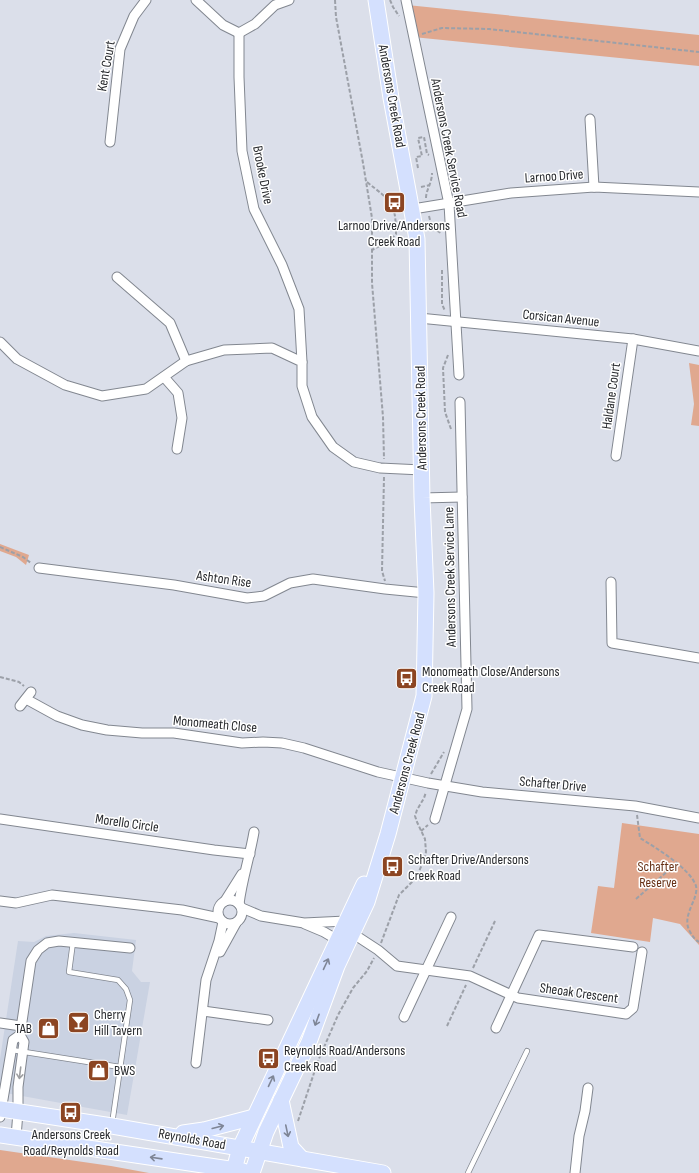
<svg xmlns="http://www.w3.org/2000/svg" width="699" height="1173" viewBox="0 0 699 1173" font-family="'Sofia Sans Condensed',sans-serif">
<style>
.built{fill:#cad2e2}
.green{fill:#e0a88f}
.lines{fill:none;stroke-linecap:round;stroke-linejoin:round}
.lane-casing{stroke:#828790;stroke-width:6}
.street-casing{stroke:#828790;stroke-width:11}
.primary-casing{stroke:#fff;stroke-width:17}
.path{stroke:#9ca0a8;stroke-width:2;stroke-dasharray:4 2;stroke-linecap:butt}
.lane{stroke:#fff;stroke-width:4.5}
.street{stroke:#fff;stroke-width:9}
.primary{stroke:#d4e0fe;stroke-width:15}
.oneway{stroke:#7e8596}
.oneway2{stroke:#9e9fa1}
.labels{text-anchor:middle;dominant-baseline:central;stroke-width:3;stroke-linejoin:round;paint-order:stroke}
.street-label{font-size:14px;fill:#282a2e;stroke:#fff}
.poi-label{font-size:14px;fill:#282a2e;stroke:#fff;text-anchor:start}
.park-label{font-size:14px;fill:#673116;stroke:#fff}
</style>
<rect width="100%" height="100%" fill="#dbdfea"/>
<polygon class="built" points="74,933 136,940 132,971 141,982 150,982 127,1115 0,1092 0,1059 18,941 34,942 46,936"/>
<g class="green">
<polygon points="407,5 699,35 699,66 413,37"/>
<polygon points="689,363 699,365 699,426 691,425 694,404"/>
<polygon points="0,544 29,555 26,565 16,557 0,551"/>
<polygon points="622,823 699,834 699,945 680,924 653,918 650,942 591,933 598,886 614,888"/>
<polygon points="0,1150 111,1166 149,1173 0,1173"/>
</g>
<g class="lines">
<defs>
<g id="lane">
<polyline points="73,942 69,972 118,980 126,989 130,1000 112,1124"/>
<polyline points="12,1050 120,1067"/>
<polyline points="468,1173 527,1051"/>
</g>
<g id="street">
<polyline points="196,0 223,25 239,33"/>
<polyline points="406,0 449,204 459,375"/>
<polyline points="239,33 239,77 242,151 254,209 282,265 299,309 302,362"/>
<polyline points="239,33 255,24 275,5 289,0"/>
<polyline points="590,119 594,187"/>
<polyline points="110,142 120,49 134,16 146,0"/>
<polyline points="413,209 511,193 594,187 699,192"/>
<polyline points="117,277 170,323 186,361"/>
<polyline points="419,318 633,339 699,351"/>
<polyline points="0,342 17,359 65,385 102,396 146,389 186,361 224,350 272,348 302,362 302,386 312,417 333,447 354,462 380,468 422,470"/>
<polyline points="164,377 178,393 182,418 177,449"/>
<polyline points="616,456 633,339"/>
<polyline points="422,498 462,497"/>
<polyline points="39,568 174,585 247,598 264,596 290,583 313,579 385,589 426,593"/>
<polyline points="611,582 612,643 699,658"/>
<polyline points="26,699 57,716 82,725 107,730 142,733 174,733 242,743 263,742 282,743 304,748 378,772 428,783 482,792 635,806 699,818"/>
<polyline points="20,706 31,692"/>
<polyline points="0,819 214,850 250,854"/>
<polyline points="435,819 467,709 460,402"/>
<circle cx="230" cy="912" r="12"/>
<polyline points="0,901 16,903 52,895 182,910 219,918"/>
<polyline points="225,901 242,874"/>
<path d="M239,904C242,879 250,856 254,832"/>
<polyline points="242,908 261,916 304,923 346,921 351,922"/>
<polyline points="305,924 324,932 341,942"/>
<polyline points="352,933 378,950 397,966 470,976 518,998 626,1014 633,1008 642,952"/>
<polyline points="220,952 236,923"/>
<polyline points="203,1011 268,1020"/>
<polyline points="404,1017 451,917"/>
<polyline points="0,1023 21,1026"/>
<polyline points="496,1028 539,935 633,947"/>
<polyline points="196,1063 206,980 219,941 223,922"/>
<polyline points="0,1117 13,1040 20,1035"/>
<polyline points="16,1137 18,1112 18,1087 24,1042 20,1035 31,961 38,950 47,943 59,941 130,948"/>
<polyline points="575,1173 579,1136 585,1111 588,1088"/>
</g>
<g id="primary">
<polyline points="281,1100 291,1147 302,1159"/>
<polyline points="0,1109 112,1126 383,1173"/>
<polyline points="183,1133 204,1130 254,1117"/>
<polyline points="0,1135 243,1171"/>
<polyline points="233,1173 240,1148 364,884"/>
<polyline points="252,1173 266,1132 309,1042 337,966 367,902 388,834 424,696 426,593 422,498 417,239 391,98 376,0"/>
</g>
</defs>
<use href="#lane" class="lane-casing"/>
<use href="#street" class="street-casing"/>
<use href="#primary" class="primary-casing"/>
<g class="path">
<polyline points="335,0 336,17 363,163 372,218 372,283 383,417 384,459"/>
<polyline points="390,0 393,7 399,16"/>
<polyline points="422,34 442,28 489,29 699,52"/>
<polyline points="418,168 416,157 422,156 418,138 424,137 427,154 429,155"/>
<path d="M367,182C390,201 396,201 396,234L391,240L372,250"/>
<polyline points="421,187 430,185"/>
<path d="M426,198C426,190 432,183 432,173"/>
<polyline points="429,216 432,228 441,233"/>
<polyline points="442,270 442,304 445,311"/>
<polyline points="448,355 443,368 445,412 451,429"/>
<polyline points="384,477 382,571 385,581"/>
<polyline points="0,547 23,557 31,563"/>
<polyline points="0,677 19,682 24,686"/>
<polyline points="431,774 444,752"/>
<path d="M637,815L640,838C656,848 690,868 696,886C699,899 682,914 689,930C692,935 694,939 699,942"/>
<polyline points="421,831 428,825"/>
<polyline points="636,899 670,869 675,862"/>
<polyline points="381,943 399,895 416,878 424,860 426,852 425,839 417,822 415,816 417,810 424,798 426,792"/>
<polyline points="473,968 495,921"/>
<polyline points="447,1026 466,985"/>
<polyline points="298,1121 318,1061 338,1015 353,988 367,971 374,958"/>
</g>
<use href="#lane" class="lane"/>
<use href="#street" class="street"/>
<use href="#primary" class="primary"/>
</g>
<defs><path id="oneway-shaft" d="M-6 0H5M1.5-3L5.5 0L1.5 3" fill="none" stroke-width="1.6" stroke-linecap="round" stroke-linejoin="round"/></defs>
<g class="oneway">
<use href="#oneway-shaft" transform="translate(326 964) rotate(-65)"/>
<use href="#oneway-shaft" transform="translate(317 1020) rotate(110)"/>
<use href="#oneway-shaft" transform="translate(271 1081) rotate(-65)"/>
<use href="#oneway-shaft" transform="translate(218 1127) rotate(-14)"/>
<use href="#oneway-shaft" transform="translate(287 1131) rotate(78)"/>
<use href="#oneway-shaft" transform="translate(156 1158) rotate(-172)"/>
</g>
<use class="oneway2" href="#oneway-shaft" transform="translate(20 1073) rotate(97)"/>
<defs>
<symbol id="bus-square" viewBox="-11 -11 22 22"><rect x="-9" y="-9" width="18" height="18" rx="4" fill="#8c4522" stroke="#fff"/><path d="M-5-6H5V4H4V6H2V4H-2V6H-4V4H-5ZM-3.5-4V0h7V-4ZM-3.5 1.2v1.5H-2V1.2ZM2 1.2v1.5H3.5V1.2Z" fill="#fff"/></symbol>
<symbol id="bar-square" viewBox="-11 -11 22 22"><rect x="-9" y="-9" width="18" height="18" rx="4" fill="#8c4522" stroke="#fff"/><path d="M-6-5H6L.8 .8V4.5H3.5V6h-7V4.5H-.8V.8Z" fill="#fff"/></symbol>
<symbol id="shop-square" viewBox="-11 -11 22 22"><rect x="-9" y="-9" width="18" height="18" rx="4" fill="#8c4522" stroke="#fff"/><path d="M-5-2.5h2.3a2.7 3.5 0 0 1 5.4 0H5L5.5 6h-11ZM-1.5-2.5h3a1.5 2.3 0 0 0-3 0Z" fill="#fff"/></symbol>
</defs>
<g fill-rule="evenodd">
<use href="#bus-square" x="382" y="190" width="25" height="25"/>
<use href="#bus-square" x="394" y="666" width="25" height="25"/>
<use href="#bus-square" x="380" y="854" width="25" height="25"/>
<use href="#bar-square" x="66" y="1010" width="25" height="25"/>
<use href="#shop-square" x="36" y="1016" width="25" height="25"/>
<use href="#bus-square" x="256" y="1046" width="25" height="25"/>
<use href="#shop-square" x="86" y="1058" width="25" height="25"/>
<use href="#bus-square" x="58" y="1100" width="25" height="25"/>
</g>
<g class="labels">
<g class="street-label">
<text transform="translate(106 66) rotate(-80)">Kent Court</text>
<text transform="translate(392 96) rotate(80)">Andersons Creek Road</text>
<text transform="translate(449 148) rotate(79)">Andersons Creek Service Road</text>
<text transform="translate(263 175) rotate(79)">Brooke Drive</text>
<text transform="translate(554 176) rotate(-4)">Larnoo Drive</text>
<text transform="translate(561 318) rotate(6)">Corsican Avenue</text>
<text transform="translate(611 396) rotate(-82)">Haldane Court</text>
<text transform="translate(421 418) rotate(-91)">Andersons Creek Road</text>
<text transform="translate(450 577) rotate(-91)">Andersons Creek Service Lane</text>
<text transform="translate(224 579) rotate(8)">Ashton Rise</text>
<text transform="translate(215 724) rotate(5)">Monomeath Close</text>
<text transform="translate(407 763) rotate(-75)">Andersons Creek Road</text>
<text transform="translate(553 784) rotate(5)">Schafter Drive</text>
<text transform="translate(127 823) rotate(8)">Morello Circle</text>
<text transform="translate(579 993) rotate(8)">Sheoak Crescent</text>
<text transform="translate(192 1139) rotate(10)">Reynolds Road</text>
</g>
<g class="poi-label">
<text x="394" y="225" text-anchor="middle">Larnoo Drive/Andersons<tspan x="394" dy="16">Creek Road</tspan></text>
<text x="422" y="671">Monomeath Close/Andersons<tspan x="422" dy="16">Creek Road</tspan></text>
<text x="408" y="859">Schafter Drive/Andersons<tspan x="408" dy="16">Creek Road</tspan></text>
<text x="94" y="1014">Cherry<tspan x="94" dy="16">Hill Tavern</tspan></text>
<text x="32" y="1028" text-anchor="end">TAB</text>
<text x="284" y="1050">Reynolds Road/Andersons<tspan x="284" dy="16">Creek Road</tspan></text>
<text x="114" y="1070">BWS</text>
<text x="71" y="1134" text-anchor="middle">Andersons Creek<tspan x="71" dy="16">Road/Reynolds Road</tspan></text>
</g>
<g class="park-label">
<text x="658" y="866">Schafter<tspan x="658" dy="16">Reserve</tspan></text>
</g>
</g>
</svg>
